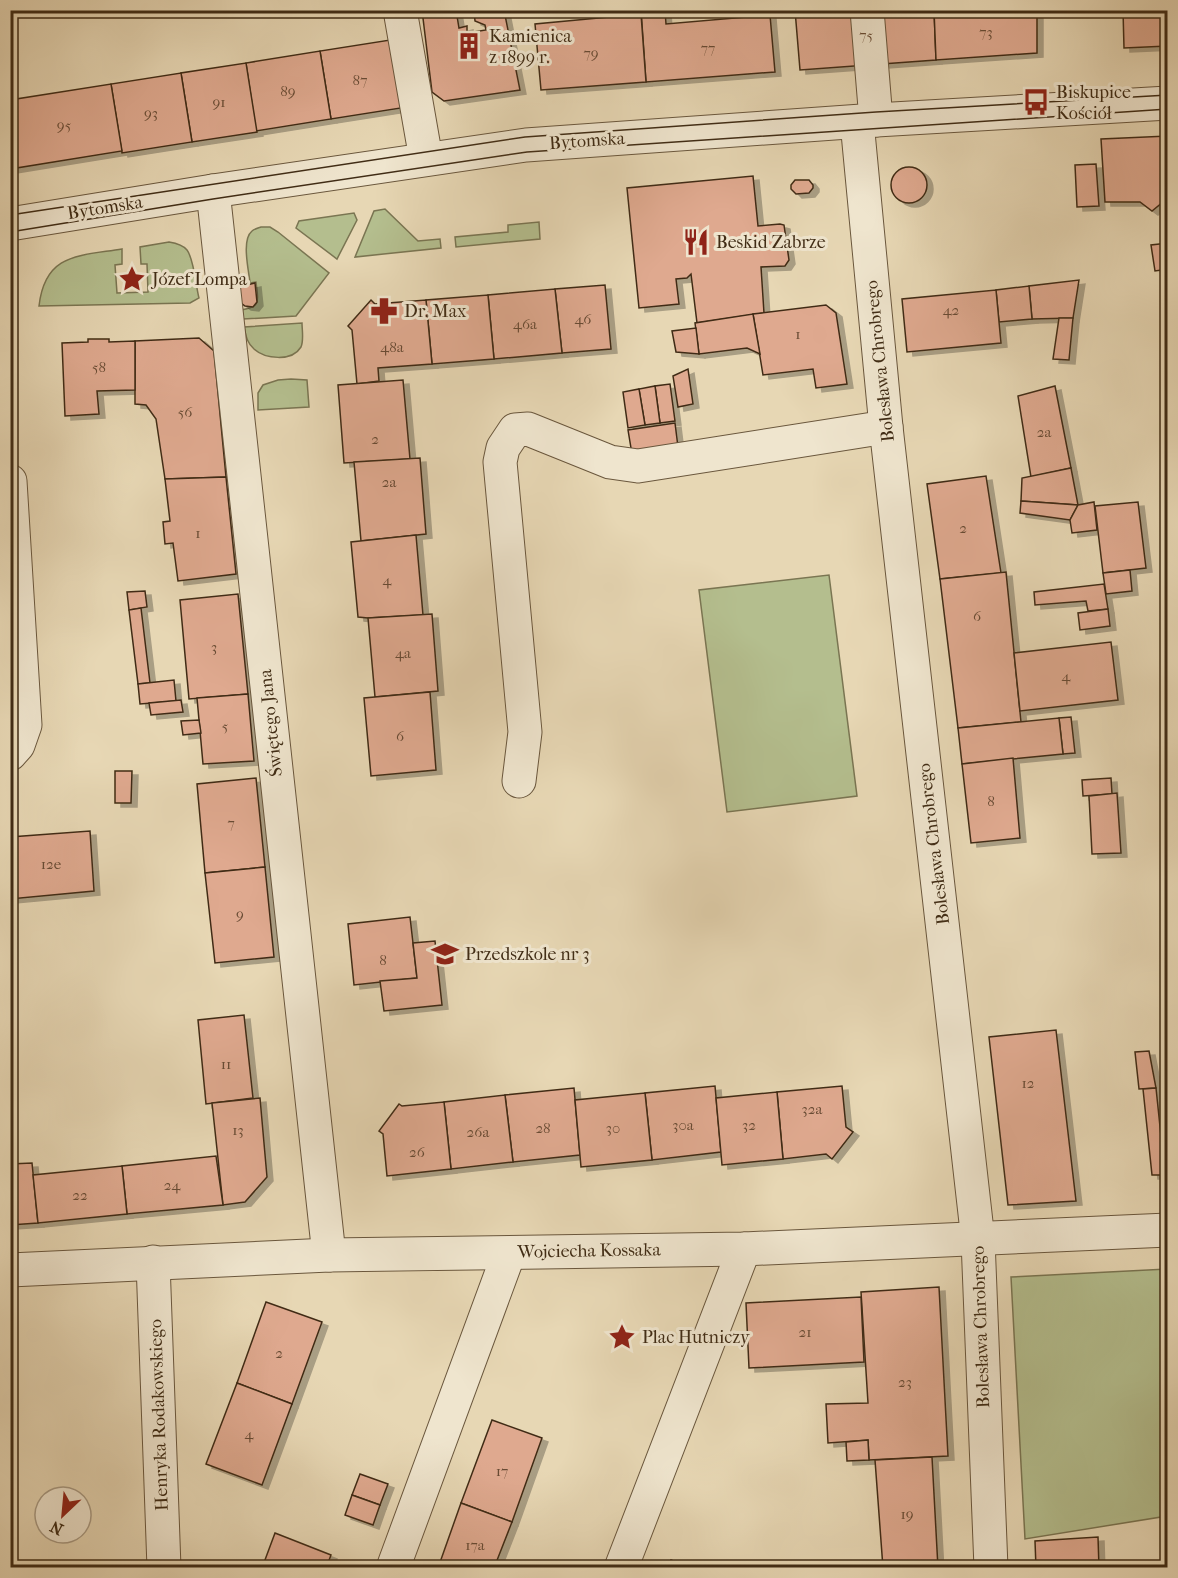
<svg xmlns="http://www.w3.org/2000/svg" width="1178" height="1578" viewBox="0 0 1178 1578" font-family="'IM FELL French Canon',serif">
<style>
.green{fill:#b4be8e;stroke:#7a7552;stroke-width:1.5}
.building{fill:#dfa98f;stroke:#402c15;stroke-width:1.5;filter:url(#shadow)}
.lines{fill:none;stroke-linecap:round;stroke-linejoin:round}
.minor-casing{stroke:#6a573d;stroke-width:35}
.minor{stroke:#efe5ce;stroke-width:33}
.tram{stroke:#402c15;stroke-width:1.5}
.labels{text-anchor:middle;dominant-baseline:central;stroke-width:6;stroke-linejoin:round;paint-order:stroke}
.number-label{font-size:15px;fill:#684b34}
.poi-label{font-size:18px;fill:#402c15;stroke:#efe5ce;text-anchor:start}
.street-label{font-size:18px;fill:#402c15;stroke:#efe5ce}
</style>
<defs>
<filter id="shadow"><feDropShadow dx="6" dy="4" stdDeviation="0" flood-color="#0004"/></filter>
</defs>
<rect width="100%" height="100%" fill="#e7d7b4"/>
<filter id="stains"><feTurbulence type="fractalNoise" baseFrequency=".00333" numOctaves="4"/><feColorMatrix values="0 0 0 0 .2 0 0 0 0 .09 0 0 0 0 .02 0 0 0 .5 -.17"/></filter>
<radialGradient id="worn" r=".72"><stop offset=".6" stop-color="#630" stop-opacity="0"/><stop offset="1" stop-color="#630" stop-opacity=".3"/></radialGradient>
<g class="green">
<polygon points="385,209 418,241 440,239 441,248 355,257 374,211"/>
<polygon points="354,213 357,220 337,259 296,228 299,221"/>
<polygon points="539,222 540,239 456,247 455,237 508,232 508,225"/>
<path d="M261,227H270L278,232L329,273L296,316L243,319L241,310C262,307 258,300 256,282L250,283C249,271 241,240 252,231C254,229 258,228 261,227Z"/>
<path d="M169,242C175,243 183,245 187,250C194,259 196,287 199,298L190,303L39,306C45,253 79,256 122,249V264L115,265L117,293L148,292L147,264H141L140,247Z"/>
<path d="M302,323C302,330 304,340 301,347C292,362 265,359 254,349C247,343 246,336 244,327Z"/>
<polygon points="291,379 307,380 309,407 258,410 258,393 263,385 278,380"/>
<polygon points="829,575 857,796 727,812 699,590"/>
<polygon points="1167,1269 1167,1516 1025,1539 1011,1277"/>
</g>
<g class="building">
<polygon points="422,10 456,10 459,28 467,26 467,33 486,30 485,25 475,21 474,10 504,10 520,90 444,101 432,92"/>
<polygon points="620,10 641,10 641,14 620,16"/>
<polygon points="641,10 665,10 666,24 770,15 775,72 646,82"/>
<polygon points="795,10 934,10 936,60 800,70"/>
<polygon points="934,10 1037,10 1037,53 936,60"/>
<polygon points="1123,10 1168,10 1168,46 1124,48"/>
<polygon points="641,14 646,82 541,90 535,24"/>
<polygon points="390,40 401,108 331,119 320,51"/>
<polygon points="320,51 331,119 256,131 246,63"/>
<polygon points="246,63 257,132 192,142 181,73"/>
<polygon points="181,73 192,142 122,153 111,84"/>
<polygon points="111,84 122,151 10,169 10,100"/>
<polygon points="1168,136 1168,202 1163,202 1152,211 1140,202 1105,202 1101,139"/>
<polygon points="1096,164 1099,206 1077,207 1075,165"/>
<circle cx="909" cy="185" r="18"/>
<polygon points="753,176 758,226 780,224 784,225 789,260 785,266 761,267 764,313 697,323 691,274 687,278 676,279 679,304 639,308 627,188"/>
<polygon points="795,180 809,180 813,185 813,188 809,193 796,194 791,189 791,185"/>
<polygon points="1168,243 1168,269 1155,271 1151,245"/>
<polygon points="1079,280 1073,318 1032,319 1029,286"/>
<polygon points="255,283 257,302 253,307 245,306 241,303 238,287"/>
<polygon points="605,285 611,349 562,353 555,289"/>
<polygon points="1029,286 1032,319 999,322 996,290"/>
<polygon points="555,289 562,353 494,359 488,295"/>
<polygon points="996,290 1001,343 907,352 902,299"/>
<polygon points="488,295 494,359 432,364 426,300"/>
<polygon points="371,300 375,304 426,300 432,364 378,368 379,381 357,384 352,330 348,326"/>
<polygon points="826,305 836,313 847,384 816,388 813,369 763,375 753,314"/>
<polygon points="753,314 760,354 747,348 699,354 695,323"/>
<polygon points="1059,318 1073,318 1069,360 1053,359"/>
<polygon points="696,328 699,354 676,352 672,331"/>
<polygon points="199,338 214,351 226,477 165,479 156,419 146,405 135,404 135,341"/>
<polygon points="88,339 109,339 109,342 135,341 135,390 97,391 99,414 65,416 62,343 88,342"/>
<polygon points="688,369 693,404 678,407 673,376"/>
<polygon points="403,380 410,459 344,463 338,385"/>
<polygon points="670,384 675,421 660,423 655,386"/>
<polygon points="655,386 660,423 645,425 639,389"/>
<polygon points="1055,386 1071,468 1031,477 1018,396"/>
<polygon points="639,389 645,425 628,428 623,392"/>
<polygon points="675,423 678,447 632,454 628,430"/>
<polygon points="420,458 426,534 361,541 354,462"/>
<polygon points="1071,468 1078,505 1021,501 1022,478"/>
<polygon points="986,476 1001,573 940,579 927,484"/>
<polygon points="226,477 236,574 178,581 173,543 165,544 163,522 170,521 165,479"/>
<polygon points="1021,501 1078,505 1070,520 1020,513"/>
<polygon points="1094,502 1097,530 1072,533 1070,520 1078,505"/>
<polygon points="1138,502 1146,568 1103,573 1095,506"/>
<polygon points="416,535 423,615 368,618 358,617 351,542"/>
<polygon points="1130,570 1132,591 1106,594 1103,573"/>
<polygon points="1006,572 1021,722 958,728 940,579"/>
<polygon points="1104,584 1108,609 1088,611 1086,601 1035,605 1034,592"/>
<polygon points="145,591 147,607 129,610 127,592"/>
<polygon points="238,594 248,694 189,699 180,600"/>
<polygon points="141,608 150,683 138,684 129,610"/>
<polygon points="1108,609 1110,626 1080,630 1078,613"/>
<polygon points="432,614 438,691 375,697 368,618"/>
<polygon points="1111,642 1118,700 1020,711 1014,653"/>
<polygon points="174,680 176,701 140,704 138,684"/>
<polygon points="430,692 436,770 371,776 364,698"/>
<polygon points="248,694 254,761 203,764 197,698"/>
<polygon points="181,700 183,712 151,715 149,703"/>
<polygon points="1071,717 1075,753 1063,754 1059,718"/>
<polygon points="1059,718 1063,754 962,764 958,728"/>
<polygon points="199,720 201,733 183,735 181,721"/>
<polygon points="1013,758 1020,838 971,843 962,764"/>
<polygon points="115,771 132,771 131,803 115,803"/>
<polygon points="256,778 265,867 205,873 197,784"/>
<polygon points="1111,778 1112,794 1083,796 1082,780"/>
<polygon points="1117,793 1121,853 1092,854 1089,796"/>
<polygon points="90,831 94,891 10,899 10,837"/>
<polygon points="265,867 274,957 215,963 205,873"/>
<polygon points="410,917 417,978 354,985 348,924"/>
<polygon points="435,941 442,1005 384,1011 380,981 417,978 413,943"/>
<polygon points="244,1015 253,1098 206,1104 198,1020"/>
<polygon points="1056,1030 1076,1201 1008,1205 989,1037"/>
<polygon points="1149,1051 1156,1088 1139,1089 1135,1052"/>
<polygon points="715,1086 721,1152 652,1160 645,1093"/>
<polygon points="842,1086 846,1127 853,1132 832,1159 826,1154 783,1159 777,1092"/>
<polygon points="574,1088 580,1155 513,1162 505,1095"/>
<polygon points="1156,1088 1165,1175 1152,1175 1143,1089"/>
<polygon points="777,1092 783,1159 722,1165 716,1098"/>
<polygon points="645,1093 652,1160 581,1167 575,1100"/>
<polygon points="505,1095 513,1162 451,1169 444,1102"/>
<polygon points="260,1098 267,1177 245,1202 223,1205 212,1103"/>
<polygon points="444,1102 451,1169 387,1176 383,1134 379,1131 399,1104 402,1106"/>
<polygon points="216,1156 223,1205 127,1214 122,1166"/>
<polygon points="32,1163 38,1223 10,1225 10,1164"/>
<polygon points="122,1166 127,1214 38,1223 33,1175"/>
<polygon points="939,1287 948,1456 869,1460 868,1440 828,1443 826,1404 868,1403 861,1292"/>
<polygon points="861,1297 864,1362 749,1368 746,1303"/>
<polygon points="266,1302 322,1322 292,1404 237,1383"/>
<polygon points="237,1383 292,1404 262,1485 206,1464"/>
<polygon points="492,1420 542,1438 512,1522 461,1503"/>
<polygon points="868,1440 869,1460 847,1461 846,1442"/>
<polygon points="932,1457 938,1568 883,1568 875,1460"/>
<polygon points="360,1474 388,1484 380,1505 352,1495"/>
<polygon points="352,1495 380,1505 373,1525 345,1515"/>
<polygon points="461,1503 512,1522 494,1568 438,1568"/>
<polygon points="275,1533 331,1555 326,1568 262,1568"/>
<polygon points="1098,1537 1099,1568 1036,1568 1035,1541"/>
<polygon points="671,1560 691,1568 668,1568"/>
</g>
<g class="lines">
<defs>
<g id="minor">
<polyline points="400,10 426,159"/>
<polyline points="867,10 876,120"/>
<polyline points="857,122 886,427 978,1240 991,1568"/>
<polyline points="213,191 329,1255"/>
<polyline points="10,224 213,191 526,145 876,120 1168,103"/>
<polyline points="10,481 25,725 18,745 10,754"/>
<polyline points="519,781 525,732 500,462 503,448 515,430 528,429 610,462 638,466 886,427"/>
<polyline points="153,1262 164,1568"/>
<polyline points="10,1270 329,1255 744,1249 1168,1230"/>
<polyline points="393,1568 509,1253"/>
<polyline points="621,1568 744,1249"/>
</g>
</defs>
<use href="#minor" class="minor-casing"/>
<use href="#minor" class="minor"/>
<g class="tram">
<polyline points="10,215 525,137 876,112 1168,95"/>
<polyline points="10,232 213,199 527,152 1168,109"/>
</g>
</g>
<defs>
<symbol id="building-bare" viewBox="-9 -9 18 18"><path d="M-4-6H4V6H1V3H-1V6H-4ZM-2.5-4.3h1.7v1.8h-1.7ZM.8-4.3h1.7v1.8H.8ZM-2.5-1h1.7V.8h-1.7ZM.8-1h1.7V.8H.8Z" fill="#8f2418" stroke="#efe5ce" stroke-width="2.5" paint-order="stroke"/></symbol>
<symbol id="bus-bare" viewBox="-9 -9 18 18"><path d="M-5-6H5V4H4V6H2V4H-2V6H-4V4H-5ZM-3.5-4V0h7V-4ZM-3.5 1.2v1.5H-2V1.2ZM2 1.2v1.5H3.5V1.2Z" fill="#8f2418" stroke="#efe5ce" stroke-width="2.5" paint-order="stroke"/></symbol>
<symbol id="restaurant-bare" viewBox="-9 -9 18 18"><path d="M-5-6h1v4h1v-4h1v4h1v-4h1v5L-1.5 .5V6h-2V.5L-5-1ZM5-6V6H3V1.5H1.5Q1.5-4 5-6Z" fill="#8f2418" stroke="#efe5ce" stroke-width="2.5" paint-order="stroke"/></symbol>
<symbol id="sight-bare" viewBox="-9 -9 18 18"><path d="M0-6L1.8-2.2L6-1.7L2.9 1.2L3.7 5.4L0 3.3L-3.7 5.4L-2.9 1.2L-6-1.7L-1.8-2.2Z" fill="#8f2418" stroke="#efe5ce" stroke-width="2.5" paint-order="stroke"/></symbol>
<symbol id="pharmacy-bare" viewBox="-9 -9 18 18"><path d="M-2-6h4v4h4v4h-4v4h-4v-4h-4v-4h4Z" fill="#8f2418" stroke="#efe5ce" stroke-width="2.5" paint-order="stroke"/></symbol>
<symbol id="school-bare" viewBox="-9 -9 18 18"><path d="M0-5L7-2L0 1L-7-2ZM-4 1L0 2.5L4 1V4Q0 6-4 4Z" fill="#8f2418" stroke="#efe5ce" stroke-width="2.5" paint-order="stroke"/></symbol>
</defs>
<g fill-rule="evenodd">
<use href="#building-bare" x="450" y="27" width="38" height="38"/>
<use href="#bus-bare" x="1017" y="83" width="38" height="38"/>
<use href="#restaurant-bare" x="677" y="223" width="38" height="38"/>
<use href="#sight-bare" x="113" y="260" width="38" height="38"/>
<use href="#pharmacy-bare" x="365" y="292" width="38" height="38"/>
<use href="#school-bare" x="426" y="935" width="38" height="38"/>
<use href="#sight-bare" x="603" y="1318" width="38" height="38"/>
</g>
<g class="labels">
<g class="number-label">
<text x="986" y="32">73</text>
<text x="866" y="35">75</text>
<text x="708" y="48">77</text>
<text x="591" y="53">79</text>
<text x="360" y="80">87</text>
<text x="288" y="91">89</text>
<text x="219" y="102">91</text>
<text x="151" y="113">93</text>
<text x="64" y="125">95</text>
<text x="951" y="310">42</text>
<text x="583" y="319">46</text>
<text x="525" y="324">46a</text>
<text x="798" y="334">1</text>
<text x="392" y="347">48a</text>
<text x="99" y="367">58</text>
<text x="185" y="412">56</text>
<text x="1044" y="432">2a</text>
<text x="375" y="439">2</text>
<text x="389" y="482">2a</text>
<text x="963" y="528">2</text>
<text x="198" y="533">1</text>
<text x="387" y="580">4</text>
<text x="977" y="616">6</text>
<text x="214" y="647">3</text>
<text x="403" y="653">4a</text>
<text x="1066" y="676">4</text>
<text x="225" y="726">5</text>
<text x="400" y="736">6</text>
<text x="991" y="801">8</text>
<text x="231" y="823">7</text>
<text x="51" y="864">12e</text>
<text x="240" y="914">9</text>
<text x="383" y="960">8</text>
<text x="226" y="1064">11</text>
<text x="1028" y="1083">12</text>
<text x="812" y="1109">32a</text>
<text x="683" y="1125">30a</text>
<text x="749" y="1125">32</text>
<text x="543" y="1128">28</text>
<text x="613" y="1128">30</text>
<text x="238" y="1130">13</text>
<text x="478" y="1132">26a</text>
<text x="417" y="1152">26</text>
<text x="172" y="1185">24</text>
<text x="80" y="1195">22</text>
<text x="805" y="1332">21</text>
<text x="279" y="1353">2</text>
<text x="905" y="1382">23</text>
<text x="249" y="1434">4</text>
<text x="502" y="1471">17</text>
<text x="907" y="1514">19</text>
<text x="475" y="1545">17a</text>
</g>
<g class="poi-label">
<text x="489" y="36">Kamienica<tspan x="489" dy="21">z 1899 r.</tspan></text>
<text x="1056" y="92">Biskupice<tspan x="1056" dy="21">Kościół</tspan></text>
<text x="716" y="242">Beskid Zabrze</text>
<text x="152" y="279">Józef Lompa</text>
<text x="404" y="311">Dr. Max</text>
<text x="465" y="954">Przedszkole nr 3</text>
<text x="642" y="1337">Plac Hutniczy</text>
</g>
<g class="street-label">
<text transform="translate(587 141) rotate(-4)">Bytomska</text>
<text transform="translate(105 208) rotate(-9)">Bytomska</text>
<text transform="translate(880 361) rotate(-96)">Bolesława Chrobrego</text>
<text transform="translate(271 723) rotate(-96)">Świętego Jana</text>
<text transform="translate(934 844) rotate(-97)">Bolesława Chrobrego</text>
<text transform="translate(589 1251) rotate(-1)">Wojciecha Kossaka</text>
<text transform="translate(981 1327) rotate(-92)">Bolesława Chrobrego</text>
<text transform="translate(159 1415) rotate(-92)">Henryka Rodakowskiego</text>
</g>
</g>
<rect width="1178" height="1578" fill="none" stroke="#e7d7b4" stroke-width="36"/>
<rect x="12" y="12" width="1154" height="1554" fill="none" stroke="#402c15" stroke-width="3"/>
<rect x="18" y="18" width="1142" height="1542" fill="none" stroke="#402c15" stroke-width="1.5"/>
<g transform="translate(63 1515) rotate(206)"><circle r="28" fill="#efe5ce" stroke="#a99b84" stroke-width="1.5"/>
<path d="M0-4.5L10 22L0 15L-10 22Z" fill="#8f2418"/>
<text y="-9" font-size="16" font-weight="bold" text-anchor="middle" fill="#402c15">N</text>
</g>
<rect width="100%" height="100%" filter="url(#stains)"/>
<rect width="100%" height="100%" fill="url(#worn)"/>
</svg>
